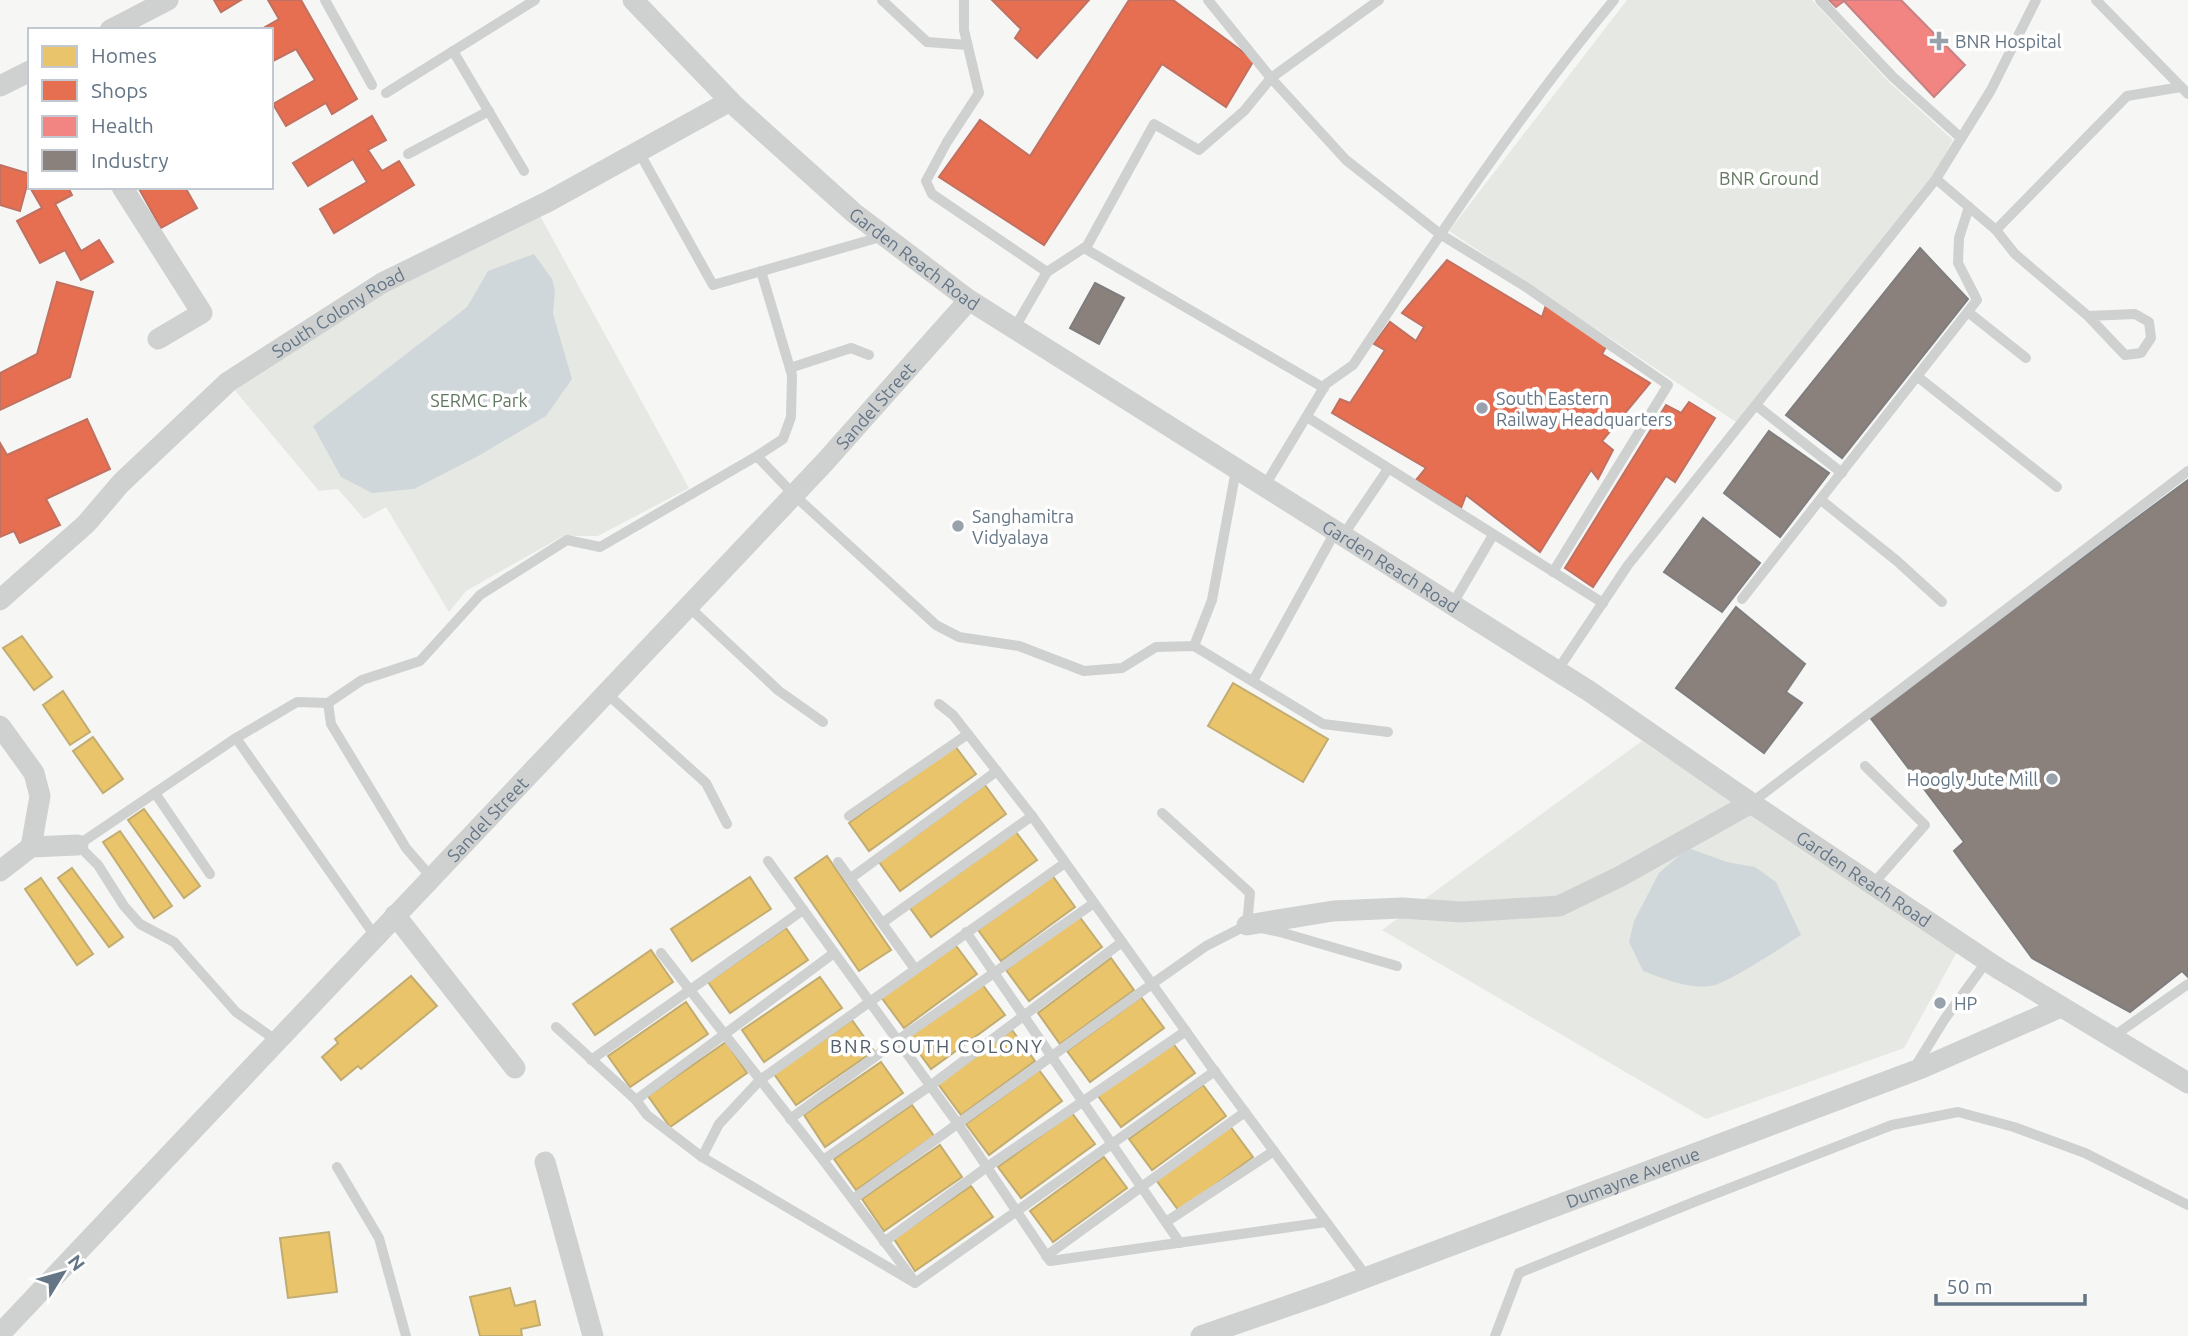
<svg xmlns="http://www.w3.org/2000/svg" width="2188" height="1336" viewBox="0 0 2188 1336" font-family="Ubuntu,sans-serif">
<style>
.green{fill:#e6e9e3}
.water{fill:#d0d7da}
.homes{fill:#e9c46a;stroke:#c1ac72;stroke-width:2}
.shops{fill:#e76f51;stroke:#c07161;stroke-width:2}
.health{fill:#f28482;stroke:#c78083;stroke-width:2}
.industry{fill:#8a817c;stroke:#7f7d7f;stroke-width:2}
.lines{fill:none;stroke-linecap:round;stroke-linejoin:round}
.lane{stroke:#cfd1d1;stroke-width:10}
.street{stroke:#cfd1d1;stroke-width:21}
.poi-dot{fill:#97a2ad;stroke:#fff;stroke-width:2.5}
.labels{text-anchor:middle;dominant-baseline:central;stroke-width:7;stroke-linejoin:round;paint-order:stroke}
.poi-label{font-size:18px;fill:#647586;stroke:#fff;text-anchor:start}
.park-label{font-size:18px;fill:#637860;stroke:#fff}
.street-label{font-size:18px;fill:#647586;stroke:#fff}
.neighbourhood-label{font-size:19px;letter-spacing:2px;fill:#535f6b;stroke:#fff}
</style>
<rect width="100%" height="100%" fill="#f6f6f5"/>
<g class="green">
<polygon points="1627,0 1812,0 1889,82 1953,140 1932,178 1736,422 1449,231"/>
<polygon points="538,212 689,488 598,536 563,536 466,591 449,612 386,507 364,519 338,489 319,491 232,387 382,289"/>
<polygon points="1642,741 1957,952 1904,1048 1706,1119 1382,930"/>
</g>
<g class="water">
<polygon points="534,254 552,279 555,290 553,314 572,379 546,416 480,455 414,489 372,493 341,477 313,426 467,307 488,271"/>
<path d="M1688,848L1727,862L1755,867L1776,882L1801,935C1785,945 1727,984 1711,986C1687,989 1665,979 1643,971L1629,942L1634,921L1659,873Z"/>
</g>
<g class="homes">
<polygon points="22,636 52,677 34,690 3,648"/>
<polygon points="1233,683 1328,739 1303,782 1208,726"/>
<polygon points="63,691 90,732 70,745 43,705"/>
<polygon points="93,737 123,779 103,793 73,751"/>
<polygon points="955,746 976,774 869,851 849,823"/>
<polygon points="985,785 1006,814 900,891 879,862"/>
<polygon points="144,809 200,886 184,898 128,820"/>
<polygon points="120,831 172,906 154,918 103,842"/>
<polygon points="1016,832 1037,860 931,937 910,908"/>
<polygon points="827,856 891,950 859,971 795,878"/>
<polygon points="72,868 123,937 109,947 58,878"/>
<polygon points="1052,875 1075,907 1001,961 978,930"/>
<polygon points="750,877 771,909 692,961 671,929"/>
<polygon points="41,878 93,954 77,965 25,889"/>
<polygon points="1079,916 1102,947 1029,1001 1006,970"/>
<polygon points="786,928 808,960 730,1013 708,982"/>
<polygon points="954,943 977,974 904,1028 881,997"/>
<polygon points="651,950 673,982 595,1035 573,1004"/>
<polygon points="1111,958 1134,990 1060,1044 1038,1013"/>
<polygon points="411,976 437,1006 361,1069 358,1066 341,1080 322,1057 338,1043 335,1039"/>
<polygon points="820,977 842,1008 764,1062 742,1030"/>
<polygon points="982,984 1005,1015 931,1069 908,1038"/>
<polygon points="1141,997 1164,1028 1090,1082 1067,1051"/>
<polygon points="686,1002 708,1034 630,1087 608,1056"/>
<polygon points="852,1020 874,1051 796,1105 774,1074"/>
<polygon points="1012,1030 1035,1061 961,1115 938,1084"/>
<polygon points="726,1042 747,1073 670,1127 648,1096"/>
<polygon points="1172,1042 1195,1073 1121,1127 1098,1096"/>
<polygon points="881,1062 903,1093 825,1147 804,1115"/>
<polygon points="1039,1070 1062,1101 989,1155 966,1124"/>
<polygon points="1203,1085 1226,1116 1152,1170 1129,1139"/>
<polygon points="912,1105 934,1136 856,1190 834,1159"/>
<polygon points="1072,1113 1095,1144 1021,1198 998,1167"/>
<polygon points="1230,1126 1253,1157 1179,1211 1156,1180"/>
<polygon points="940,1145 962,1177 884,1231 862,1199"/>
<polygon points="1104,1157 1127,1188 1053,1242 1030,1211"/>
<polygon points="971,1186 993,1217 915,1271 894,1239"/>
<polygon points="329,1232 337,1292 288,1298 280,1238"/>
<polygon points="510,1288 515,1306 535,1301 540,1325 521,1329 522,1336 480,1336 470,1297"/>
</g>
<g class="shops">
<polygon points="214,0 241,0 221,12"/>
<polygon points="268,0 301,0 357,99 332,114 326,103 286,126 273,104 315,80 296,49 271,62 271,30 260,30 279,19"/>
<polygon points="992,0 1089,0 1037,58 1015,38 1021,29"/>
<polygon points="1129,0 1173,0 1254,60 1226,107 1162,64 1044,245 939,177 980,120 1030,156"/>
<polygon points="372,116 386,140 368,150 382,171 399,161 414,185 334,233 320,209 367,182 353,159 308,186 293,163"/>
<polygon points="0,165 30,174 20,211 0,205"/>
<polygon points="34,187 68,187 72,195 55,204 81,251 99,240 113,262 81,280 65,250 40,263 17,221 42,208 31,189"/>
<polygon points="138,187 185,187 197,208 161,228"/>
<polygon points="1447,260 1542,317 1546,305 1607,345 1602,354 1650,383 1602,441 1613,450 1598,479 1591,470 1540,552 1466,495 1461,508 1416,480 1426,468 1332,413 1340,399 1350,403 1385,350 1374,344 1390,322 1416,341 1424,327 1402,313"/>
<polygon points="57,282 93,292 70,377 0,410 0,373 37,354"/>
<polygon points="1689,402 1715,418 1675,482 1666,476 1593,587 1565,568 1666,405 1681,413"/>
<polygon points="87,419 110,469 46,499 60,525 20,543 14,531 0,537 0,443 7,455"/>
</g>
<polygon class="health" points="1829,0 1901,0 1965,65 1934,97 1844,1 1836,7"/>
<g class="industry">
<polygon points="1920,248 1968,299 1842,458 1786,415"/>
<polygon points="1095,283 1124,298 1099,344 1070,328"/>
<polygon points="1769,431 1829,473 1780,537 1724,493"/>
<polygon points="2188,480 2188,977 2182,971 2130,1012 2032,958 1954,851 1964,842 1869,716"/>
<polygon points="1703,518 1760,563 1722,612 1664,572"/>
<polygon points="1736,607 1805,664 1786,692 1802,703 1764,753 1676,688"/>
</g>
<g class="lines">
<g class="lane">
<polyline points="325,0 372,85"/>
<polyline points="882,0 927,42 967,45"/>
<polyline points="964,0 964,30 979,93 947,142 926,181 932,194 1047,272"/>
<polyline points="1208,0 1271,78 1379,0"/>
<polyline points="1820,0 1893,77 1961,138"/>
<polyline points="2096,0 2188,94"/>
<polyline points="453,51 524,171"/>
<polyline points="386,93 535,0"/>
<polyline points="639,152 713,285 884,236"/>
<polyline points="408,154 489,111"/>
<polyline points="1936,179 1996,230 2015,254 2088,316 2125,355 2141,353 2151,338 2149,322 2135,314 2088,316"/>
<polyline points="1996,230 2127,96 2181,87"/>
<polyline points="1084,248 1324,388"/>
<polyline points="1968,312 2026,358"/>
<polyline points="1014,329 1047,272 1087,246 1154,124 1199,150 1244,111 1271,78 1346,160 1440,234 1526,287 1668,385 1553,572"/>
<polyline points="790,368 851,348 869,355"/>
<polyline points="1918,377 2057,487"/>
<polyline points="1757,406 1842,473"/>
<polyline points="1307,417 1603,603"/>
<polyline points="757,456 783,439 791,417 792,375 761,271"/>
<path d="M1264,487L1326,384L1353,365C1436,240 1518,115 1614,0"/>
<polyline points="1821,500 1897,561 1942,602"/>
<polyline points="1342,537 1388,469"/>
<polyline points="1742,599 1977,300 1958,263 1959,238 1969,207"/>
<polyline points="1452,605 1493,535"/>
<polyline points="688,606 779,691 823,722"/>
<polyline points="1194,646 1212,600 1236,470"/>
<polyline points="1557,671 1628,565 1936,179 1991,90 2036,0"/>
<polyline points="1253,681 1335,532"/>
<polyline points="605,692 706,783 727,824"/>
<polyline points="328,703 331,724 406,848 431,877"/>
<polyline points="939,704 953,715 1032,816 1210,1065 1367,1277"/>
<polyline points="236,738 375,936"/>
<polyline points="1865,766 1925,825 1873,884"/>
<polyline points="155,793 210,874"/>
<polyline points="1751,803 2188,471"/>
<polyline points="1162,813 1250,893 1247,925"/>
<polyline points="849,816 968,734"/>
<polyline points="768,861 958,1124 1050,1261 1326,1222"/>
<polyline points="838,862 915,969"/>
<polyline points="851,878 997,771"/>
<polyline points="882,923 1032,816"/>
<polyline points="966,932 1180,1243"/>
<polyline points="661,953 823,1160 912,1278"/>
<polyline points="556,1027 636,1100 647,1115 702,1157 915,1283"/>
<polyline points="2111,1038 2188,984"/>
<polyline points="277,1041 236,1012 174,942 140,924 124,906 98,865 78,845 236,738 297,702 328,703 362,680 420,661 480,595 567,540 600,547 757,456 794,495 936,625 959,637 1019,646 1084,671 1122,668 1156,647 1194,646 1323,724 1388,732"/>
<polyline points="591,1060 803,910"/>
<polyline points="1915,1067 1944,1020 1987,961"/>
<polyline points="636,1100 834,953"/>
<polyline points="790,1119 898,1040 1094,903"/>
<polyline points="702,1157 719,1124 760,1080 1065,863"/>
<polyline points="823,1160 930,1086 1122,942"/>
<polyline points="337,1167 379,1238 406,1336"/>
<polyline points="853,1199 1152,984 1206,946 1247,925 1280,932 1397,966"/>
<polyline points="1166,1222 1274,1151"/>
<polyline points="884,1242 987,1167 1186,1031"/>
<polyline points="1046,1256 1245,1112"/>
<polyline points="915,1283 1215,1071"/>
<polyline points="1495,1336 1519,1273 1699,1200 1892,1125 1958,1112 2014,1127 2085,1153 2188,1205"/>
</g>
<g class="street">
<path id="s1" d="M633,0L735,106L854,213L969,300L1589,691L1751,803L1999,969L2188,1083"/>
<polyline points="110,30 168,0"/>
<polyline points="0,86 30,71"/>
<polyline points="122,187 202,313 158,339"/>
<path id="s2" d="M0,600L86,524L121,483L228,382L382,283L549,201L730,101"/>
<polyline points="0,726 34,773 40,796 31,847"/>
<polyline points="0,871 31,847 78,845"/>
<polyline points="395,915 515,1068"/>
<polyline points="1247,925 1333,911 1402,908 1462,912 1559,906 1619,877 1751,803"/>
<polyline points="545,1162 593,1336"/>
<path id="s3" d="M0,1334L824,463L969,300"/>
<path id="s4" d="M1201,1336L1325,1293L1922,1068L2061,1007"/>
</g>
</g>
<g class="poi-dot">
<path d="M1935.5 30.5h7v7h7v7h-7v7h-7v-7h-7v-7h7z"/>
<circle cx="1482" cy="408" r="7"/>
<circle cx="958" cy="526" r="7"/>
<circle cx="2052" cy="779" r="7"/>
<circle cx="1940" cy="1003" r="7"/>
</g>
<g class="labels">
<g class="poi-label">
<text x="1955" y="41">BNR Hospital</text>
<text x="1496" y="398">South Eastern<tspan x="1496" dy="21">Railway Headquarters</tspan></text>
<text x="972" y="516">Sanghamitra<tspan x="972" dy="21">Vidyalaya</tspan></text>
<text x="2038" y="779" text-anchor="end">Hoogly Jute Mill</text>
<text x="1954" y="1003">HP</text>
</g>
<g class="park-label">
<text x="1769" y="178">BNR Ground</text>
<text x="479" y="400">SERMC Park</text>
</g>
<g class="street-label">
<text stroke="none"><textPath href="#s1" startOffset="383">Garden Reach Road</textPath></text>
<text stroke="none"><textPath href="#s2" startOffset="446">South Colony Road</textPath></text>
<text stroke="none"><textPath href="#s3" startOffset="1276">Sandel Street</textPath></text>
<text stroke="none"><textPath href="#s1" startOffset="950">Garden Reach Road</textPath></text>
<text stroke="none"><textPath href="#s3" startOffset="709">Sandel Street</textPath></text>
<text stroke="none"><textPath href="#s1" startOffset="1517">Garden Reach Road</textPath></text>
<text stroke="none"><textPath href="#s4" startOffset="460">Dumayne Avenue</textPath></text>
</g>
<g class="neighbourhood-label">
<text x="937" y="1046">BNR SOUTH COLONY</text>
</g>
</g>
<rect x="28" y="28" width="245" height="161" fill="#ffffff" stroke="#c1c8cf" stroke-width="2"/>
<rect x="42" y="46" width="35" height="21" fill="#e9c46a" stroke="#c1c8cf" stroke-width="2"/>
<text x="91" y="63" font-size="21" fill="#647586">Homes</text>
<rect x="42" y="80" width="35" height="21" fill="#e76f51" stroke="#c1c8cf" stroke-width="2"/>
<text x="91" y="98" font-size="21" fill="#647586">Shops</text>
<rect x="42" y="116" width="35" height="21" fill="#f28482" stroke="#c1c8cf" stroke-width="2"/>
<text x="91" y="133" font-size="21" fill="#647586">Health</text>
<rect x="42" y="150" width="35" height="21" fill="#8a817c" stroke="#c1c8cf" stroke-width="2"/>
<text x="91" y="168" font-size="21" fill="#647586">Industry</text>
<g transform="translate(63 1273) rotate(53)" stroke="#ffffff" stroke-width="5" paint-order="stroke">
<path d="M0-5L12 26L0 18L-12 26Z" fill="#647586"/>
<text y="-10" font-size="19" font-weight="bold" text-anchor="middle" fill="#647586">N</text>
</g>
<path d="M1936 1294v10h149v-10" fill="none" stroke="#647586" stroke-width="3.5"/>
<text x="1946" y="1294" font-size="21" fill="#647586" stroke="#ffffff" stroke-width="5" paint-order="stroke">50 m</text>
</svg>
